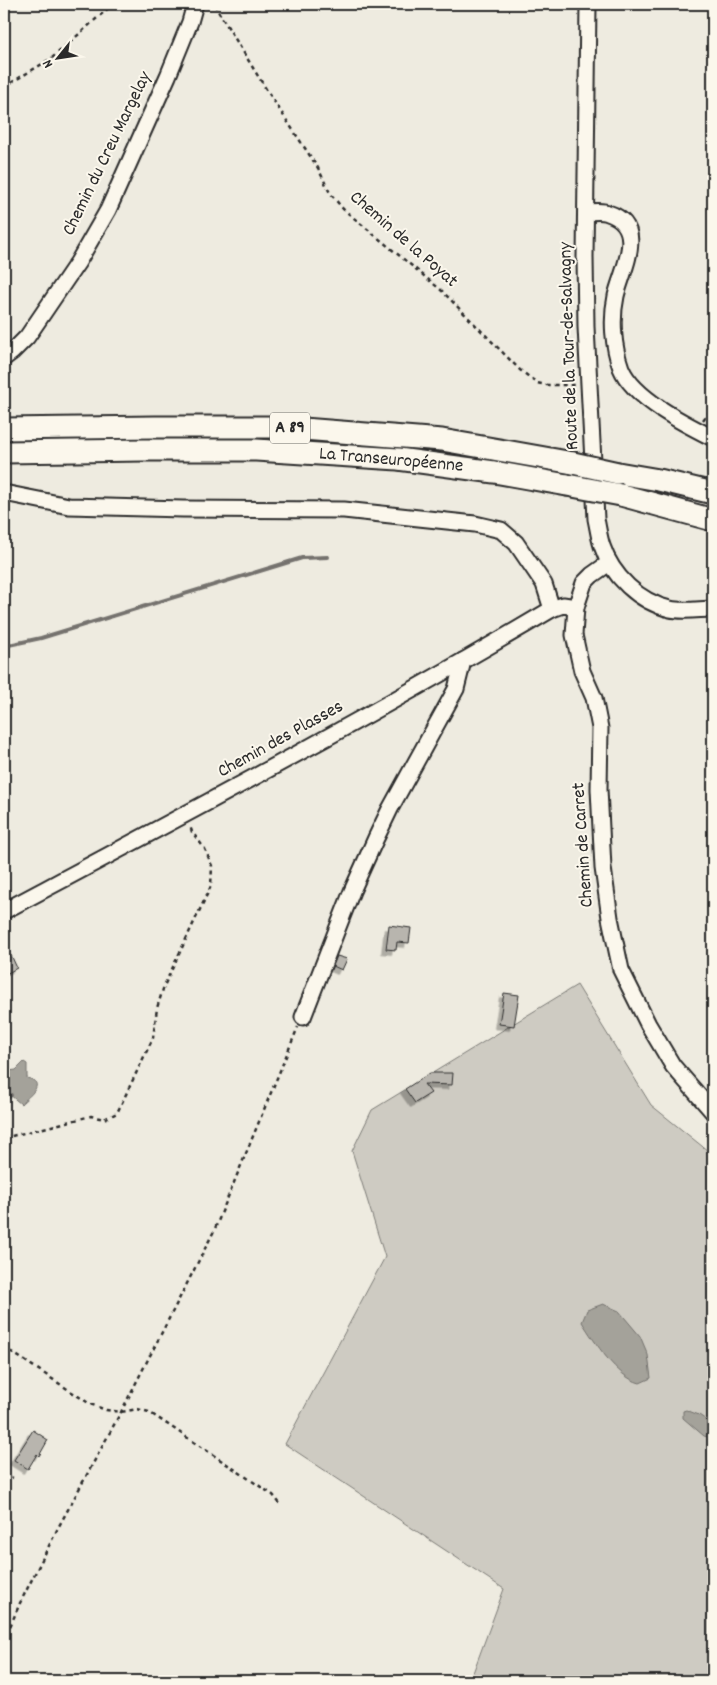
<svg xmlns="http://www.w3.org/2000/svg" width="717" height="1685" viewBox="0 0 717 1685" font-family="Dekko,sans-serif">
<style>
.green{fill:#cecbc2;stroke:#7c7b76}
.water{fill:#a4a29a;stroke:#74726e}
.lines{fill:none;stroke-linecap:round;stroke-linejoin:round}
.stream{stroke:#74726e;stroke-width:4}
.building{fill:#b8b5ae;stroke:#2b2b2b;filter:url(#shadow)}
.minor-casing{stroke:#2b2b2b;stroke-width:19}
.highway-casing{stroke:#2b2b2b;stroke-width:25}
.path{stroke:#2b2b2b;stroke-width:2.5;stroke-dasharray:4 4;stroke-linecap:butt}
.minor{stroke:#fbf7ec;stroke-width:15}
.highway{stroke:#fbf7ec;stroke-width:21}
.highway-bridge-casing{stroke:#2b2b2b;stroke-width:25;stroke-linecap:butt}
.highway-bridge{stroke:#fbf7ec;stroke-width:21}
.labels{text-anchor:middle;dominant-baseline:central;stroke-width:4;stroke-linejoin:round;paint-order:stroke}
.shield{fill:#fbf7ec;stroke:#696865;stroke-width:1}
.shield-label{font-size:18px;font-weight:bold;fill:#2b2b2b}
.street-label{font-size:19px;fill:#2b2b2b;stroke:#fbf7ec}
</style>
<defs>
<filter id="shadow"><feDropShadow dx="-4.5" dy="4.5" stdDeviation="0" flood-color="#0004"/></filter>
</defs>
<rect width="100%" height="100%" fill="#eeebe0"/>
<filter id="ink" filterUnits="userSpaceOnUse"><feTurbulence type="fractalNoise" baseFrequency=".02" numOctaves="2"/><feDisplacementMap in="SourceGraphic" scale="10" xChannelSelector="R" yChannelSelector="G"/><feConvolveMatrix kernelMatrix="1 2 1 2 8 2 1 2 1" color-interpolation-filters="sRGB"/></filter>
<g filter="url(#ink)">
<polygon class="green" points="577,985 651,1105 713,1155 713,1681 470,1681 504,1589 285,1444 385,1257 352,1151 372,1110"/>
<g class="water">
<path d="M24,1062L27,1064V1078C47,1083 30,1095 21,1104L4,1090V1077L8,1071L16,1070Z"/>
<path d="M603,1304L619,1311L640,1336L648,1355L651,1378L640,1383C616,1377 595,1342 582,1322L587,1310Z"/>
<polygon points="686,1410 699,1415 712,1424 712,1435 708,1437 704,1436 683,1418 683,1411"/>
</g>
<g class="lines">
<g class="stream">
<polyline points="4,646 41,638 302,558 328,557"/>
<polyline points="4,1101 11,1095"/>
</g>
</g>
<g class="building">
<polygon points="389,925 411,928 409,943 397,942 396,950 386,949"/>
<polygon points="11,955 17,968 4,975 4,959"/>
<polygon points="337,956 347,959 342,970 333,966"/>
<polygon points="504,993 519,995 514,1026 499,1024"/>
<polygon points="430,1073 453,1073 452,1085 424,1084 431,1093 415,1103 405,1089"/>
<polygon points="33,1430 48,1440 39,1456 37,1454 28,1469 14,1460"/>
</g>
<g class="lines">
<defs>
<g id="minor">
<path d="M588,4L585,257L586,327L596,519C598,528 599,537 602,546C612,576 639,602 670,609C682,612 701,609 713,609"/>
<path d="M586,212C592,212 602,210 608,213C648,226 622,270 616,296C611,319 613,346 621,368C633,398 685,424 713,438"/>
<polyline points="4,358 12,352 27,337 78,262 108,210 168,76 190,22 195,4"/>
<polyline points="4,493 69,506 183,509 344,510 475,524 501,530 516,543 544,584 552,609"/>
<polyline points="609,563 592,575 584,583 576,607 574,635 582,671 594,698 600,728 599,789 603,868 610,918 621,970 648,1024 673,1066 713,1112"/>
<path d="M4,911C188,813 372,716 552,609L563,605L576,607"/>
<polyline points="303,1017 352,891 376,838 390,809 456,689 463,661"/>
</g>
<g id="highway">
<polyline points="4,429 155,427 278,427 442,440 573,463"/>
<polyline points="4,452 144,450 256,450 398,459 494,472 567,485"/>
<polyline points="618,473 659,480 713,493"/>
<polyline points="621,495 713,520"/>
</g>
</defs>
<use href="#minor" class="minor-casing"/>
<use href="#highway" class="highway-casing"/>
<g class="path">
<polyline points="215,4 218,11 266,89 318,168 330,193 343,209 441,290 520,370 537,383 547,385 577,385"/>
<polyline points="4,87 52,58 113,4"/>
<polyline points="703,420 713,407"/>
<polyline points="4,1138 91,1116 104,1119 117,1113 153,1038 157,1008 164,986 211,886 212,866 205,849 192,832 190,826"/>
<polyline points="4,1347 90,1404 106,1410 121,1412 137,1409 149,1412 273,1495 281,1505"/>
<polyline points="4,1475 13,1478"/>
<polyline points="4,1641 20,1603 59,1526 121,1412 214,1231 298,1027"/>
</g>
<use href="#minor" class="minor"/>
<use href="#highway" class="highway"/>
<defs>
<g id="highway-bridge">
<polyline points="573,463 618,473"/>
<polyline points="567,485 621,495"/>
</g>
</defs>
<use href="#highway-bridge" class="highway-bridge-casing"/>
<use href="#highway-bridge" class="highway-bridge"/>
</g>
</g>
<g class="labels">
<rect class="shield" x="270" y="412.5" width="40" height="31" rx="4"/>
<g class="shield-label">
<text x="290" y="428">A 89</text>
</g>
<g class="street-label">
<text transform="translate(108 154) rotate(-64)">Chemin du Creu Margelay</text>
<text transform="translate(403 240) rotate(41)">Chemin de la Poyat</text>
<text transform="translate(570 346) rotate(-92)">Route de la Tour-de-Salvagny</text>
<text transform="translate(391 461) rotate(5)">La Transeuropéenne</text>
<text transform="translate(281 740) rotate(-29)">Chemin des Plasses</text>
<text transform="translate(584 845) rotate(-94)">Chemin de Carret</text>
</g>
</g>
<rect width="717" height="1685" fill="none" stroke="#fbf7ec" stroke-width="20"/>
<rect x="10" y="10" width="697" height="1665" fill="none" stroke="#2b2b2b" stroke-width="2" filter="url(#ink)"/>
<g transform="translate(58 58) rotate(240)" stroke="#fbf7ec" stroke-width="4" paint-order="stroke">
<path d="M0-4L9 19L0 12L-9 19Z" fill="#2b2b2b"/>
<text y="-8" font-size="14" font-weight="bold" text-anchor="middle" fill="#2b2b2b">N</text>
</g>
</svg>
